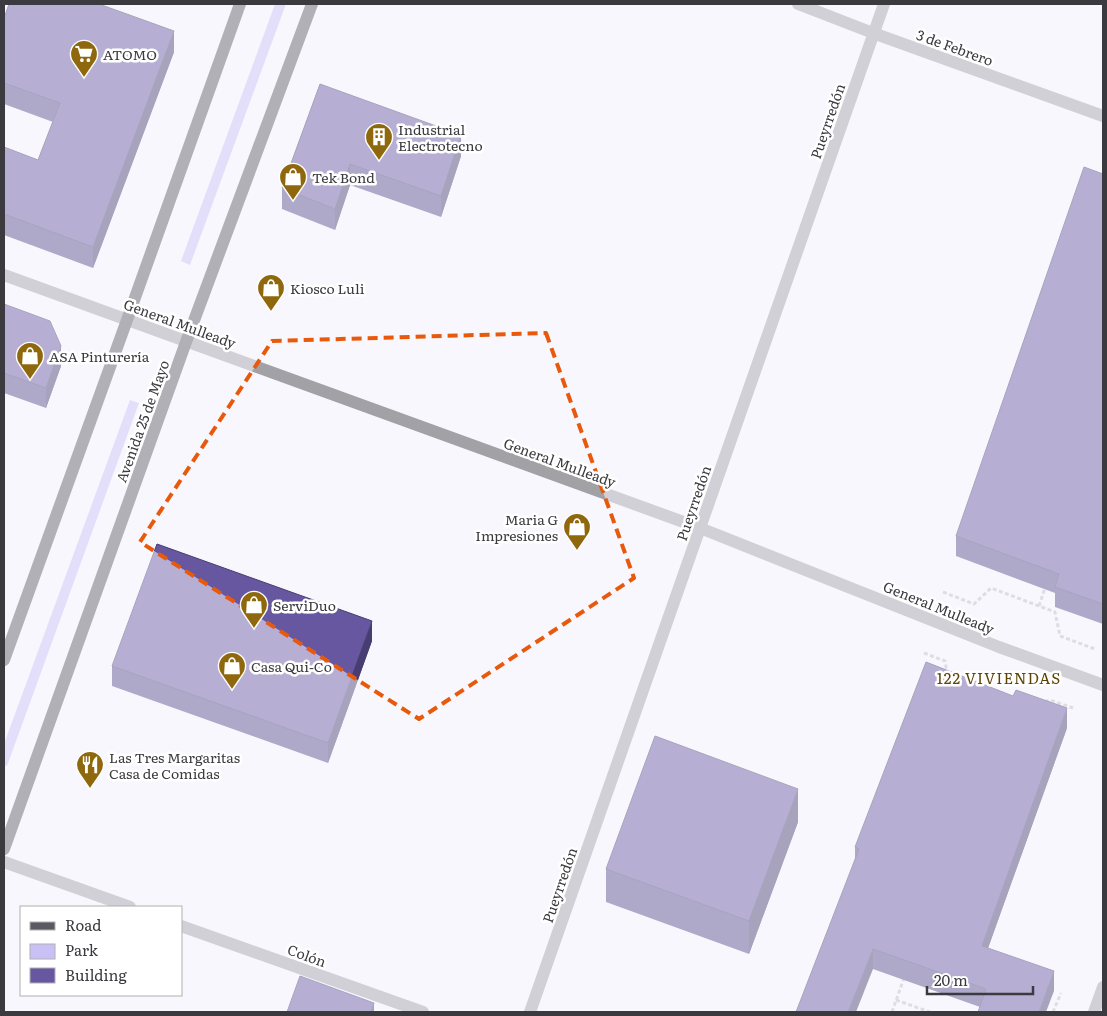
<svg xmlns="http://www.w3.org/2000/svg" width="1107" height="1016" viewBox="0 0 1107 1016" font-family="Literata,serif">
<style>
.green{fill:#c9c1f5}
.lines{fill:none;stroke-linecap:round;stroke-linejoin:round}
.path{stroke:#bebdc3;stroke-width:3;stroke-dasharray:4 2.5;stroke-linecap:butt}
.minor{stroke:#a1a1a6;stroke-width:12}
.major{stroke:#5b5a63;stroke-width:12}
.wall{fill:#584b8a}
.shaded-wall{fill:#473d70}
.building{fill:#6657a0;stroke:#473d70}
.marked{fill:none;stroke:#e8590c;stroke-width:4;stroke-dasharray:10 6;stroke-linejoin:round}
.labels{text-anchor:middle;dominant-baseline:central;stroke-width:5;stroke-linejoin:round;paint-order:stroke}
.street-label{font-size:14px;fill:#3a3a3f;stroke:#fff}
.poi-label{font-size:14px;fill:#3a3a3f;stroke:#fff;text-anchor:start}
.neighbourhood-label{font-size:15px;letter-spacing:1px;fill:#5e4306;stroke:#fff}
</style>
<rect width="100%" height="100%" fill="#f8f7fd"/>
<g class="green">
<polygon points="275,4 286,4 190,265 181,261"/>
<polygon points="130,400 139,403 7,766 4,765 4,744"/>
</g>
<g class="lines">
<g class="path">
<polyline points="943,592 974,604 991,588 1055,612 1060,636 1095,649"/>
<polyline points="1039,606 1046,585"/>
<polyline points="924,653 945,661 947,673"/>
<polyline points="1045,702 1050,700 1073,708"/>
<polyline points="896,1000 930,1012"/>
<polyline points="892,1012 904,978"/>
<polyline points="1053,1012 1061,993"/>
</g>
<g class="minor">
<polyline points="798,4 873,33 1103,116"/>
<polyline points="4,275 700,528 999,647 1103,685"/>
<polyline points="4,862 130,907"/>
<polyline points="181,926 423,1012"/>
<polyline points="530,1012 884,4"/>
<polyline points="1094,1012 1103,987"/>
</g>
<g class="major">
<polyline points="4,660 127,320 240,4"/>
<polyline points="4,849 186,342 312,4"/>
</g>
</g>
<g class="wall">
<polygon points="4,18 174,52 93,268 4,235 4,147 38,160 53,122 4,104"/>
<polygon points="320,84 461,156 441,217 350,185 335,230 282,209 282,188"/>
<polygon points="1103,174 1103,624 1055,607 1055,593 956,556 956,536"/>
<polygon points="4,304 61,366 46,408 4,393"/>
<polygon points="372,641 328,763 112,686 112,666"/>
<polygon points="1067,728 988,948 1054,991 980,1007 873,969 855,862 855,847"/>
<polygon points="798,822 749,954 606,902 606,869"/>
</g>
<g class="shaded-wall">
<polygon points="174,31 174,52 93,268 93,247"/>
<polygon points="461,135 461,156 441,217 441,196"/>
<polygon points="350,164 350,185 335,230 335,209"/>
<polygon points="61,346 61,366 46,408 46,388"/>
<polygon points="372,621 372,641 328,763 328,743"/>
<polygon points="1067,708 1067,728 982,965 982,946"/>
<polygon points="798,789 798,822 749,954 749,921"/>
<polygon points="873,949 873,969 856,1012 848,1012"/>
<polygon points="1054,971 1054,991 1046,1012 1039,1012"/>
<polygon points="374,1003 374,1012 371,1012"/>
</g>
<g class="building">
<polygon points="9,4 99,4 174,31 93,247 4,214 4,147 38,160 60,103 4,83 4,18"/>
<polygon points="320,84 461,135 441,196 350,164 335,209 282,188"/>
<polygon points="1084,167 1103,174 1103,604 1055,587 1059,574 956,536"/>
<polygon points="4,304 50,321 61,346 46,388 4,373"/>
<polygon points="157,544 372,621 328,743 112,666"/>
<polygon points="926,662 1013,696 1016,690 1067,708 982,946 1054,971 1039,1012 978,1012 986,989 873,949 848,1012 796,1012 859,849 855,847"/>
<polygon points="655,736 798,789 749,921 606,869"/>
<polygon points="300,976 374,1003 371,1012 287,1012"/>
</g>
<path d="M0 0H1107V1016H0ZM546,333L634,578L419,719L140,542L272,341Z" fill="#f8f7fd" fill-opacity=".55" fill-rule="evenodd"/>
<path class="marked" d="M546,333L634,578L419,719L140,542L272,341Z"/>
<defs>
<symbol id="supermarket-pin" viewBox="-11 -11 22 30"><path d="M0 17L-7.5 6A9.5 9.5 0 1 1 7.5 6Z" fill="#8f680d" stroke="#fff"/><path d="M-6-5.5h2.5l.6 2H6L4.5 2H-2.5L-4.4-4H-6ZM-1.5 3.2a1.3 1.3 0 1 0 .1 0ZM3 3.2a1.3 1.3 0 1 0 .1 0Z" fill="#fff"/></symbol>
<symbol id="building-pin" viewBox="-11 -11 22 30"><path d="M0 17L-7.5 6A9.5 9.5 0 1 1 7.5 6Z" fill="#8f680d" stroke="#fff"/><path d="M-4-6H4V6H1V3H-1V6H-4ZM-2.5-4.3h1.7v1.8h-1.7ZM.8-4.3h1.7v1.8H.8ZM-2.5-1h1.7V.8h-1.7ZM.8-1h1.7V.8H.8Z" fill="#fff"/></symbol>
<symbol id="shop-pin" viewBox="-11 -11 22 30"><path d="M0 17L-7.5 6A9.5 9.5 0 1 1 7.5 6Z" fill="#8f680d" stroke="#fff"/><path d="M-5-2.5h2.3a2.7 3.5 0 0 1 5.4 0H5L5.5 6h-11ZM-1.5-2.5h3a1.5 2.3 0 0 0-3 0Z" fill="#fff"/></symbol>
<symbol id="restaurant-pin" viewBox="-11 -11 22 30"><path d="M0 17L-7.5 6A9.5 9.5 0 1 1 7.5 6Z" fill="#8f680d" stroke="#fff"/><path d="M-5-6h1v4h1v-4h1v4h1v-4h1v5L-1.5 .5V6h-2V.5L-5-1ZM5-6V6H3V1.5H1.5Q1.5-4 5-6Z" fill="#fff"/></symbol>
</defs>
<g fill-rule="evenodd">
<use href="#supermarket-pin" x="68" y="38" width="32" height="43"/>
<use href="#building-pin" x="363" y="121" width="32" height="43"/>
<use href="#shop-pin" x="277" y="161" width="32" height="43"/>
<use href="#shop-pin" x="255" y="272" width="32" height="43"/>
<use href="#shop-pin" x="14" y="340" width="32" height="43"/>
<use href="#shop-pin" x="561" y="511" width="32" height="43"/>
<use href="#shop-pin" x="238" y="589" width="32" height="43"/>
<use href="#shop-pin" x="216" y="650" width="32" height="43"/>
<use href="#restaurant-pin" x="74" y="749" width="32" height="43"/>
</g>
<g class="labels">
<g class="street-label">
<text transform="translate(955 47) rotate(20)">3 de Febrero</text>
<text transform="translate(827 121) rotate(-71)">Pueyrredón</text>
<text transform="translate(180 323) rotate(20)">General Mulleady</text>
<text transform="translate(142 421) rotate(-70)">Avenida 25 de Mayo</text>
<text transform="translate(560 462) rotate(20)">General Mulleady</text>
<text transform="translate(693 503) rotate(-71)">Pueyrredón</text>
<text transform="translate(939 607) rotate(22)">General Mulleady</text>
<text transform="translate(559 885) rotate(-71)">Pueyrredón</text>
<text transform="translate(307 955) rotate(20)">Colón</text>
</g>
<g class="poi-label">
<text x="103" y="54">ATOMO</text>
<text x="398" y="129">Industrial<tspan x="398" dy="16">Electrotecno</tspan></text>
<text x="312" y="177">Tek Bond</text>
<text x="290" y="288">Kiosco Luli</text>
<text x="49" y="356">ASA Pinturería</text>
<text x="558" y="519" text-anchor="end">Maria G<tspan x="558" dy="16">Impresiones</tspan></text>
<text x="273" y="605">ServiDuo</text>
<text x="251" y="666">Casa Qui-Co</text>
<text x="109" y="757">Las Tres Margaritas<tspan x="109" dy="16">Casa de Comidas</tspan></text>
</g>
<g class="neighbourhood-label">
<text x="999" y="677">122 VIVIENDAS</text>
</g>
</g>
<rect width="1107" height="1016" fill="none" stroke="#3a3a3f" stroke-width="10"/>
<rect x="20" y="906" width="162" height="90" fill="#ffffff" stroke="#b0b0b2"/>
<rect x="30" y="922" width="25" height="8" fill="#5b5a63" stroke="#b0b0b2"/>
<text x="65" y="931" font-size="15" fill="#3a3a3f">Road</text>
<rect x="30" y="944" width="25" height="15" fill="#c9c1f5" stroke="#b0b0b2"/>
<text x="65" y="956" font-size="15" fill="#3a3a3f">Park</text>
<rect x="30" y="968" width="25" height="15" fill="#6657a0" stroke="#b0b0b2"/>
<text x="65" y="981" font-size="15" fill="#3a3a3f">Building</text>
<path d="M927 986v8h106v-8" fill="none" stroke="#3a3a3f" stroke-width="2.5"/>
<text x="934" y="986" font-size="15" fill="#3a3a3f" stroke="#ffffff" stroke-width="4" paint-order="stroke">20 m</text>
</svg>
